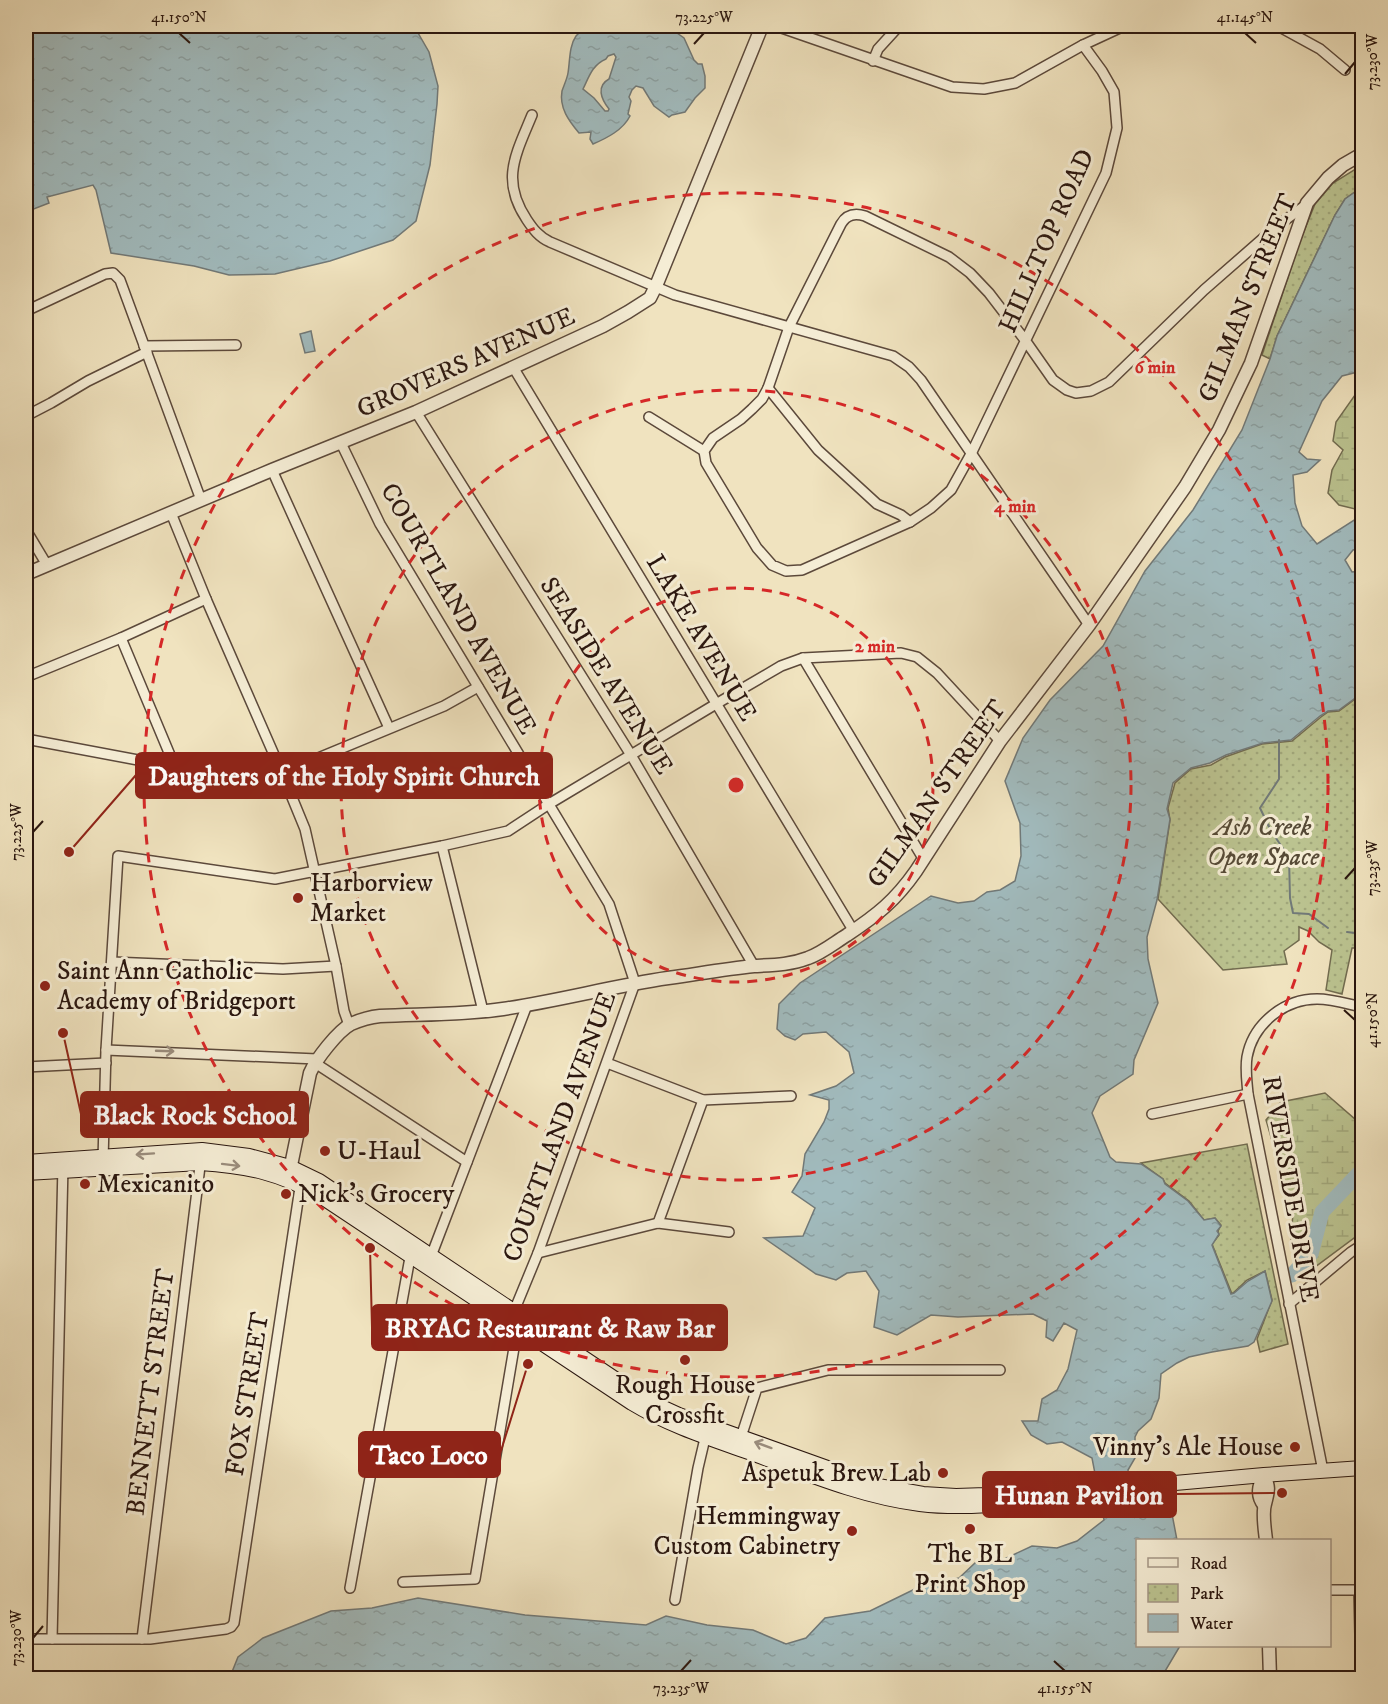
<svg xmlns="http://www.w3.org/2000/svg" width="1388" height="1704" viewBox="0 0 1388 1704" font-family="'IM FELL DW Pica',serif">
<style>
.wetland{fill:url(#wetland-marsh);stroke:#726c50;stroke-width:1.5}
.park{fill:url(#park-dots);stroke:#726c50;stroke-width:1.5}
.water{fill:url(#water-ripples);stroke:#717978;stroke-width:1.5;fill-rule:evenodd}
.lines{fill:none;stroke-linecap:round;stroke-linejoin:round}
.stream{stroke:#717978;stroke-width:2}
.river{stroke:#a1bbbe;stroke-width:15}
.minor-casing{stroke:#5c493b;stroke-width:12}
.tertiary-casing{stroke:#5c493b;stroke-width:15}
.secondary-casing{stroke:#2a160f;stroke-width:16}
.minor{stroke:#f5edd5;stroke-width:9}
.tertiary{stroke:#f5edd5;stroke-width:12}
.secondary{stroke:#f5edd5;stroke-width:14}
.oneway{stroke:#9a8c7c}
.ticks{fill:none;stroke:#2a160f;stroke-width:2}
.ring{fill:none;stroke:#d62828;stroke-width:3;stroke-dasharray:10 8}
.poi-dot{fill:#8f2418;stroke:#f5edd5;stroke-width:2}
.labels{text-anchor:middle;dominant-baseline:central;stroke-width:6;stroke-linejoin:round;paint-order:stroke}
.street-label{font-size:26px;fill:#2a160f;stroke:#f5edd5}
.park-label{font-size:26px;font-style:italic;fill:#564a36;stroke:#f5edd5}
.poi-label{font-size:26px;fill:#2a160f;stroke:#f5edd5;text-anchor:start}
.centre{fill:#d62828;stroke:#f5edd5;stroke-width:3}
.ring-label{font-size:18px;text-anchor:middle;font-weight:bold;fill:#d62828;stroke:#f5edd5;stroke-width:6;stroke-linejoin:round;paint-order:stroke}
.leader{fill:none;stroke:#8f2418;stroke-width:2}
.callout-dot{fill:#8f2418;stroke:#f5edd5;stroke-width:2}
.callout{fill:#8f2418;stroke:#8f2418;stroke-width:2}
.callout-label{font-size:27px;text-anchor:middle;font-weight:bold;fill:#fff}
.neatline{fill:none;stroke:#2a160f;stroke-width:2}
.ticks-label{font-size:15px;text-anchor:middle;fill:#2a160f}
</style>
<defs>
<pattern id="wetland-marsh" width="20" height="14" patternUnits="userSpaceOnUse" patternTransform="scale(1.5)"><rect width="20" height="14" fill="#bbc390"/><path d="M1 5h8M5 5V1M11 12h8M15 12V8" fill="none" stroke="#a1a77b"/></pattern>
<pattern id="park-dots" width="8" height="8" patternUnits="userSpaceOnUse" patternTransform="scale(1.5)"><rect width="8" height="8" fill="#bbc390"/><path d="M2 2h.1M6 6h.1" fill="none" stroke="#a1a77b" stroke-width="1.8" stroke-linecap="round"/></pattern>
<pattern id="water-ripples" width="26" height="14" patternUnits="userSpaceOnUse" patternTransform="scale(1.5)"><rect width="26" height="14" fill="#a1bbbe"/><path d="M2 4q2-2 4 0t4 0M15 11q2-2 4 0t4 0" fill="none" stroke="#8ba0a2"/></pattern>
</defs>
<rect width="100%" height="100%" fill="#f0e3bf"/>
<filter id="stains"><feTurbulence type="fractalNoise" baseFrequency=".00333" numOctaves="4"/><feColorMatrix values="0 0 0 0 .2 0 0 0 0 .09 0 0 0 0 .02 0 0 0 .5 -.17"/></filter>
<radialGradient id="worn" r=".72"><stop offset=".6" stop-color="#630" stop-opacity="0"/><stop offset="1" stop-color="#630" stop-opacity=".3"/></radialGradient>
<g class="wetland">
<polygon points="1362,385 1362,498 1355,509 1339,505 1328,493 1332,470 1343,450 1333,441 1336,422"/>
<polygon points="1325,1093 1355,1119 1362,1122 1362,1232 1299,1279 1291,1241 1293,1212 1266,1120 1281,1102"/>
</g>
<g class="park">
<polygon points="1362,165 1362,187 1345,199 1335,215 1277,336 1270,359 1262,355 1300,241 1315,204 1333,183"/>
<polygon points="1362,694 1362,948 1352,948 1342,994 1326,990 1332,950 1319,942 1308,931 1299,927 1299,940 1284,951 1287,964 1223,970 1158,899 1170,820 1168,808 1175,783 1191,769 1211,765 1225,757 1262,744 1292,741 1321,717 1328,712 1339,711"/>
<polygon points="1247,1144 1288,1344 1260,1352 1257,1339 1272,1300 1265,1271 1247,1280 1232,1294 1212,1244 1219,1235 1218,1231 1221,1225 1215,1218 1204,1220 1189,1201 1165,1183 1163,1179 1141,1163"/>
</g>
<g class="water">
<polygon points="26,26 414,26 429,52 438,86 437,104 430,165 416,221 393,240 330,261 275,274 229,275 194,266 111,253 96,190 93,185 47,197 49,203 26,212"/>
<path d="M586,26H667L684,38L694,60L698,64H702L705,76V88L695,98L685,112L672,115L669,117L654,106L643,88L636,86L632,90L629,97L631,101L628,114L630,116C623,130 607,138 593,144L590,139L591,132L579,133C569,121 559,108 562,91C564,85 567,79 568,73C570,61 569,46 576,36C579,33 583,29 586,26ZM614,54L616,57L609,79C596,86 601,99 609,109L608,111H605L594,98L583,89C589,77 592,65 606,59L608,56Z"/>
<polygon points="1362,187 1362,371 1342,376 1322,401 1299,452 1307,459 1320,460 1307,472 1293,475 1295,503 1302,526 1317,544 1356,519 1362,509 1362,548 1353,550 1345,560 1352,572 1362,571 1362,693 1339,710 1328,711 1320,716 1291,740 1263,743 1226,755 1210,763 1191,768 1173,783 1167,809 1170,819 1157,900 1147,937 1148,959 1158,1003 1134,1060 1133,1074 1100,1096 1092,1113 1110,1157 1116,1162 1141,1164 1163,1179 1165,1184 1188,1201 1204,1220 1215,1218 1221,1226 1217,1231 1219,1234 1212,1245 1231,1294 1234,1293 1248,1281 1265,1271 1272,1301 1254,1342 1248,1346 1212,1352 1189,1357 1177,1363 1161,1374 1159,1398 1151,1419 1138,1431 1135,1437 1135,1458 1128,1470 1132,1497 1136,1505 1161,1506 1172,1514 1177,1540 1138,1540 1138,1646 1180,1646 1161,1678 232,1678 232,1672 238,1657 263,1638 331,1611 372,1608 418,1598 525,1615 646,1625 666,1616 707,1625 753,1630 786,1644 806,1638 825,1618 870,1611 921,1586 959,1578 975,1563 1000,1561 1032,1546 1057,1548 1077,1541 1104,1520 1092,1458 1062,1442 1047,1444 1031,1435 1022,1421 1038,1421 1042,1399 1057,1390 1068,1369 1077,1330 1064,1323 1053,1341 1046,1337 1047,1321 1033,1314 958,1317 931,1315 897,1335 874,1327 879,1291 866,1271 847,1273 836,1280 816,1274 764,1238 803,1236 815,1208 792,1192 802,1176 805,1154 824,1122 829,1109 829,1100 810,1095 836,1086 854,1073 849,1052 826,1032 803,1034 795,1040 785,1036 777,1029 779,1004 800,983 931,896 958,903 974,901 987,892 1000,890 1015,881 1021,856 1020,823 1005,781 1023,738 1050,700 1103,646 1145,571 1193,510 1242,430 1270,359 1277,336 1335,215 1345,199"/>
<polygon points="311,331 315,351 305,353 300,334"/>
</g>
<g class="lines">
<g class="stream">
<polyline points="1279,740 1279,779 1260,808 1271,831 1289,857 1290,898 1293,913 1309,914 1328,928"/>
<polyline points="1347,932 1355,933 1362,937"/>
</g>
<polyline class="river" points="1292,1275 1311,1254 1322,1212 1362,1170"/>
<defs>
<g id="minor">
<polyline points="776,26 952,87 984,89 1015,83 1083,45 1124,26"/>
<polyline points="1278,26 1320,49 1345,70"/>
<path d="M1083,45L1102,71L1114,92L1117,128L1106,173L971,454L951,490L931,508L910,522L802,570L786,571L772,565L757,548L706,463L704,451L713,438L741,419L752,409L762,399L768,388L789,327L841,224C847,214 855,213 865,216L949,257L970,273L989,293L1025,340L1053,380L1067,390L1076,393L1091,391L1109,382L1204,290L1276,227L1307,204"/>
<polyline points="873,61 878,49 899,26"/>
<path d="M532,115C516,154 500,180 527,220C533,229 539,237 550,242L675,295L893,356L909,367L921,380L1089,625"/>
<polyline points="26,311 105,274 113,273 120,280 201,500"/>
<polyline points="144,346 236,345"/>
<polyline points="513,367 853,930"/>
<polyline points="768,388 818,450 877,504 901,515 910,522"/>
<polyline points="416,412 631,755 754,966"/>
<polyline points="26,416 51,403 88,381 147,352"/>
<polyline points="649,417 704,451"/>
<polyline points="341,443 380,524 609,904 635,983 538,1253 517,1304 516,1336 475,1579 403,1582"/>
<polyline points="272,470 389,728"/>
<polyline points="171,513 206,599 282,773 305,829 336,966 344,1011 349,1025"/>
<polyline points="26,530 47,565"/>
<polyline points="121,638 175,767"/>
<polyline points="803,658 924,860"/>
<polyline points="26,677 121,638 206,599"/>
<polyline points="26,739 175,767 289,790"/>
<polyline points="282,773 444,706 478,687"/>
<polyline points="442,846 483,1011"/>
<polyline points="112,962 283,969 336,966"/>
<polyline points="106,1050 317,1059"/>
<polyline points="315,1063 467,1162"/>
<polyline points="607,1063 703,1100 791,1096"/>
<polyline points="26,1067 106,1063"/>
<polyline points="1152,1114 1248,1094"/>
<polyline points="103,1160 106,1050 118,856 275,879 442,846 508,831 549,804 716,704 781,666 803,658 901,653 917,657 937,673 1000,741"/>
<polyline points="658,1223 703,1100"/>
<polyline points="538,1253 658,1223 729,1232"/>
<polyline points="430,1259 527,1005"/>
<polyline points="1289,1304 1351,1252 1362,1245"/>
<polyline points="740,1440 757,1388 828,1370 1000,1370"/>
<path d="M1323,1471L1248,1094C1247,1082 1245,1069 1247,1057C1253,1024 1284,999 1317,999C1332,999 1348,1004 1362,1007"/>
<polyline points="350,1588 411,1252"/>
<polyline points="1330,1590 1362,1590"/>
<polyline points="1359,1590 1361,1678"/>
<polyline points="675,1600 698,1468 706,1434"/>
<polyline points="26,1639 150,1639 226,1629 231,1627 234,1623 301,1181"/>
<polyline points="52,1639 63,1165"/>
<polyline points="142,1639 201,1158"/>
</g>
<g id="tertiary">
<polyline points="26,574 272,470 416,412 603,326 628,312 650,298 656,286 762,26"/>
<path d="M289,1175L310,1073C316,1059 338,1031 351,1024C360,1020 370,1017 380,1016C421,1014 462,1015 503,1009C558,1001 613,986 668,978C697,974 725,969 754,966C772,965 790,965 808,958C822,953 834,943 847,935C877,915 895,901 916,871L1000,741L1089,625L1185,487L1219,430L1251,363L1307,203L1328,178L1343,165L1362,154"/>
<path d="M1264,1475C1270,1489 1268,1491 1265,1504C1262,1513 1265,1531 1266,1540"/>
<path d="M1264,1505C1256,1495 1259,1485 1264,1475"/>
<polyline points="1269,1646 1270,1678"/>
</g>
<g id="secondary">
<polyline points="26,1162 202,1150 249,1156 290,1167 319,1181 624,1385 655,1404 679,1415 878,1486 923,1494 956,1496 986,1495 1067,1487 1086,1491 1264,1475 1362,1468"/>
<path d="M26,1173L200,1163C247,1166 281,1173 322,1197L632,1403C670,1426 712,1439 754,1454C808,1474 863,1497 920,1504C952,1508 985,1506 1016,1503C1040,1500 1061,1500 1084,1492"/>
</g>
</defs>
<use href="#minor" class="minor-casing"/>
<use href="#tertiary" class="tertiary-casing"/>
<use href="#secondary" class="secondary-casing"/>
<use href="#minor" class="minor"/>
<use href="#tertiary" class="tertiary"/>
<use href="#secondary" class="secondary"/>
</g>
<defs><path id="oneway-shaft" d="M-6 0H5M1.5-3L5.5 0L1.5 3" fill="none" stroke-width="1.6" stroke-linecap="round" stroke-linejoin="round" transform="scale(1.5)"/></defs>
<g class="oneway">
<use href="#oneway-shaft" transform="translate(165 1051) rotate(2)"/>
<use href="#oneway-shaft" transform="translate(145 1154) rotate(176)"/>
<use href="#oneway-shaft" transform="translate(231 1165) rotate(7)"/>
<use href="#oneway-shaft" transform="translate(763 1445) rotate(-160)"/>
</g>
<path class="ticks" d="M179,33L190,43M1245,33L1256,43M694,44L704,33M1345,74L1355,62M33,832L43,821M1345,879L1355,868M1344,1010L1355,1020M33,1638L43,1626M1054,1661L1065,1671M681,1671L691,1660"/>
<g class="ring">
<circle cx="736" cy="785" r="197"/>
<circle cx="736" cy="785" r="395"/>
<circle cx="736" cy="785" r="592"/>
</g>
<g class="poi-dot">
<circle cx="298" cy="898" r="6"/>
<circle cx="45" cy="986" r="6"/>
<circle cx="325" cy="1151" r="6"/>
<circle cx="85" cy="1184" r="6"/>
<circle cx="286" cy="1194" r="6"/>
<circle cx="685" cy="1360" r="6"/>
<circle cx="1295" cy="1447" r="6"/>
<circle cx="943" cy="1473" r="6"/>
<circle cx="970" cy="1529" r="6"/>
<circle cx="852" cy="1531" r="6"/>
</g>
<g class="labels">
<g class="street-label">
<text transform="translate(1047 241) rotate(-66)">HILLTOP ROAD</text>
<text transform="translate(1248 298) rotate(-68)">GILMAN STREET</text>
<text transform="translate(466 363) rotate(-24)">GROVERS AVENUE</text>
<text transform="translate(458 609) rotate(60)">COURTLAND AVENUE</text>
<text transform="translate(701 638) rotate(59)">LAKE AVENUE</text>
<text transform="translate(606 676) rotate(58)">SEASIDE AVENUE</text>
<text transform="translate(937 794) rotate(-55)">GILMAN STREET</text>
<text transform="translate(560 1127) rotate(-70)">COURTLAND AVENUE</text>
<text transform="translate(1290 1189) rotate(80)">RIVERSIDE DRIVE</text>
<text transform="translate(151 1392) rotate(-83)">BENNETT STREET</text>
<text transform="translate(248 1394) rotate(-81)">FOX STREET</text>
</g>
<g class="park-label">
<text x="1263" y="827">Ash Creek<tspan x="1263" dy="30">Open Space</tspan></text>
</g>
<g class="poi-label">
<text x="310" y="883">Harborview<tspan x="310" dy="30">Market</tspan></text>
<text x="57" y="971">Saint Ann Catholic<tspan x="57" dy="30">Academy of Bridgeport</tspan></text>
<text x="337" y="1151">U-Haul</text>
<text x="97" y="1184">Mexicanito</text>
<text x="298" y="1194">Nick's Grocery</text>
<text x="685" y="1385" text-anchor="middle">Rough House<tspan x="685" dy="30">Crossfit</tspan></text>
<text x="1283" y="1447" text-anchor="end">Vinny's Ale House</text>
<text x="931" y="1473" text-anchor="end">Aspetuk Brew Lab</text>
<text x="840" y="1516" text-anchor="end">Hemmingway<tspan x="840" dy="30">Custom Cabinetry</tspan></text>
<text x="970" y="1554" text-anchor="middle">The BL<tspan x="970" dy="30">Print Shop</tspan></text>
</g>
</g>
<circle cx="736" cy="785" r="9" class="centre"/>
<g class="ring-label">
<text x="1155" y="373">6 min</text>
<text x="1015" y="512">4 min</text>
<text x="875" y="652">2 min</text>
</g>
<path class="leader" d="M69 852L136 775M63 1033L81 1114M370 1248L372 1327M528 1364L500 1454M1282 1493L1176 1494"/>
<g class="callout-dot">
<circle cx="69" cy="852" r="6"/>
<circle cx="63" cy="1033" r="6"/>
<circle cx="370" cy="1248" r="6"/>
<circle cx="528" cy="1364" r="6"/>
<circle cx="1282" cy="1493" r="6"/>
</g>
<g class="callout">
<rect x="136" y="753" width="416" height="45" rx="6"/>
<rect x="81" y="1092" width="227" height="45" rx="6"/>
<rect x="372" y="1305" width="355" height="45" rx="6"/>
<rect x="359" y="1432" width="141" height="45" rx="6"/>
<rect x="983" y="1472" width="193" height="45" rx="6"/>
</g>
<g class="callout-label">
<text x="344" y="785">Daughters of the Holy Spirit Church</text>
<text x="195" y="1124">Black Rock School</text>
<text x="550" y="1337">BRYAC Restaurant &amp; Raw Bar</text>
<text x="429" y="1464">Taco Loco</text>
<text x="1079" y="1504">Hunan Pavilion</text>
</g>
<rect width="1388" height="1704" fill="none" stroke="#f0e3bf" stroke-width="66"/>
<rect x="1136" y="1539" width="195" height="108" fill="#f5edd5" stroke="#a49786" stroke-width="1.5"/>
<rect x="1148" y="1558" width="30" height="9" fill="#f5edd5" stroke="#a49786" stroke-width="1.5"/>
<text x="1190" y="1569" font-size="18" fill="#2a160f">Road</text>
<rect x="1148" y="1584" width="30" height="18" fill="url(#park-dots)" stroke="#a49786" stroke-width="1.5"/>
<text x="1190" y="1599" font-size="18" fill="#2a160f">Park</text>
<rect x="1148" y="1614" width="30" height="18" fill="url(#water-ripples)" stroke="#a49786" stroke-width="1.5"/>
<text x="1190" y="1629" font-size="18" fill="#2a160f">Water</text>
<rect x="33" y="33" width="1322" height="1638" class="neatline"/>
<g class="ticks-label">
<text x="179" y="22">41.150°N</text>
<text x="704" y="22">73.225°W</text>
<text x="1245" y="22">41.145°N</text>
<text transform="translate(1372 62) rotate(-90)" y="5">73.230°W</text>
<text transform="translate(16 832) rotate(-90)" y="5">73.225°W</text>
<text transform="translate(1372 868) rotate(-90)" y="5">73.235°W</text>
<text transform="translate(1372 1020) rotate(-90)" y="5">41.150°N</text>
<text transform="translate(16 1638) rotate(-90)" y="5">73.230°W</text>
<text x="681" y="1693">73.235°W</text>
<text x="1065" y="1693">41.155°N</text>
</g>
<rect width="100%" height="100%" filter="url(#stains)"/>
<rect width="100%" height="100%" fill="url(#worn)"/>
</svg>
